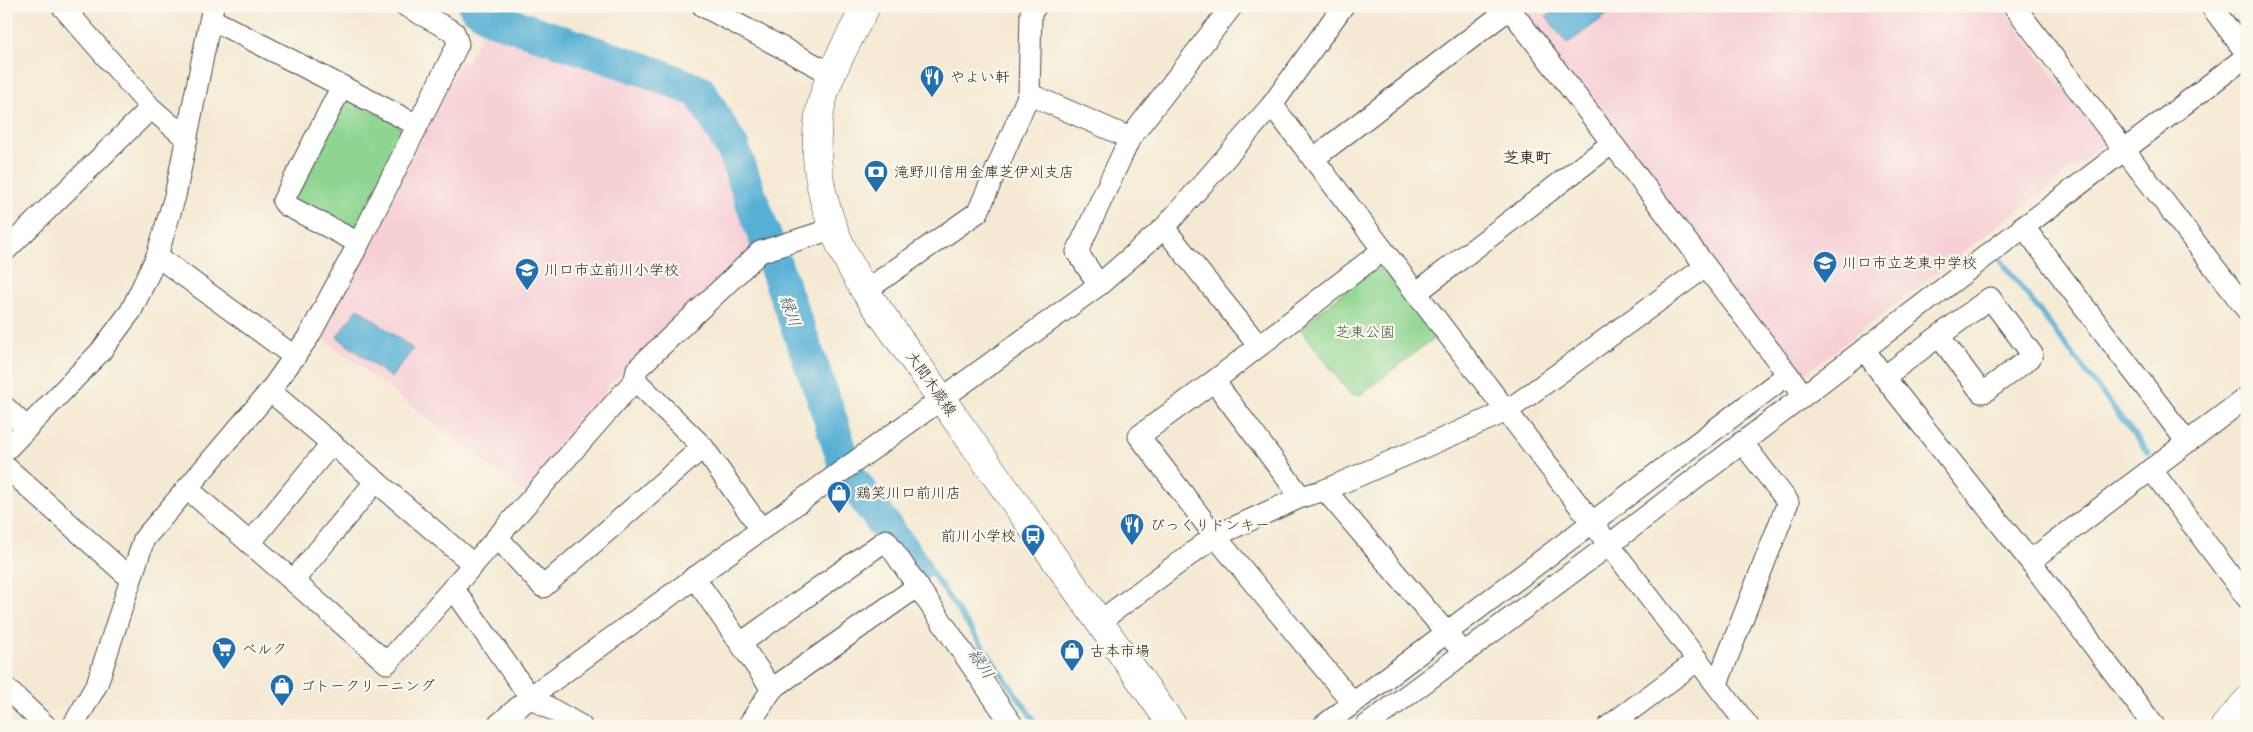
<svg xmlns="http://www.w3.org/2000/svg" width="2253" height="732" viewBox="0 0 2253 732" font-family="Pangolin,'Klee One',sans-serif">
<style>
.built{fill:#f6cfd5}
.green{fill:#8dd590;stroke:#5c805e}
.water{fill:#57b0d5;stroke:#416e80}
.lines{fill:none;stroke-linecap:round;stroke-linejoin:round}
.stream{stroke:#57b0d5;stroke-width:5.5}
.river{stroke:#57b0d5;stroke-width:34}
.minor-casing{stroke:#494844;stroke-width:23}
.major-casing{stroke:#494844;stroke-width:29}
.highway-casing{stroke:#494844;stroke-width:29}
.minor{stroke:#fff;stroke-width:21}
.major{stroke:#fff;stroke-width:28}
.highway{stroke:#fff;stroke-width:28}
.labels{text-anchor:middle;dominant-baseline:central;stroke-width:4.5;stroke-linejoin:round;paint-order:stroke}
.poi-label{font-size:15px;fill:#2b2b2b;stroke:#fbf7ec;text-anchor:start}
.park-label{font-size:15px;fill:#485e49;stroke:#fbf7ec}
.street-label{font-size:15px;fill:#2b2b2b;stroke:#fbf7ec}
.neighbourhood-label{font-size:16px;font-weight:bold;fill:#2b2b2b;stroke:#fbf7ec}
.water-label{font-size:16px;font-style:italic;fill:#3a5a66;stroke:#fbf7ec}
</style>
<rect width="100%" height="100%" fill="#fbf7ec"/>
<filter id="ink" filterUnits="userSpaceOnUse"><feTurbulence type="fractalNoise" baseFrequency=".02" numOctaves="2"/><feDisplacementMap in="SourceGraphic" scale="10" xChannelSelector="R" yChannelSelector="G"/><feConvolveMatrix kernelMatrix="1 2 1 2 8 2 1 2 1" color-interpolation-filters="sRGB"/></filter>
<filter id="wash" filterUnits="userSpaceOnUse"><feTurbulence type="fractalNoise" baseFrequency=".0096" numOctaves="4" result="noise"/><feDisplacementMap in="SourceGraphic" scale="20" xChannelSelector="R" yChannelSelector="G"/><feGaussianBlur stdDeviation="1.12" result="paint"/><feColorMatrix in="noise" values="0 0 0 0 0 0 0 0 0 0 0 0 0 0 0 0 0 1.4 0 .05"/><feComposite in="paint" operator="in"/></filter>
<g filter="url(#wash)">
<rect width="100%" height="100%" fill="#f4e9d2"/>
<g class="built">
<polygon points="1526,6 2001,6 2105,144 1799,378 1522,10"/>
<polygon points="487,24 695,96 724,151 758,244 607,387 588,421 525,493 322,338 460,62 466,63"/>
</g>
<g class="green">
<polygon points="342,96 397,124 404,134 354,230 293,204"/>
<polygon points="1377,265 1385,266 1435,331 1433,339 1360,395 1350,394 1300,328"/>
</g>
<g class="water">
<polygon points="1560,6 1619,6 1567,44 1546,16"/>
<polygon points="358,308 413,349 391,378 337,337"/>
</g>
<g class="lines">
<g class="stream">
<polyline points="1996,254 2148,453"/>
<polyline points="922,559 1038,726"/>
</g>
<polyline class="river" points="475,6 492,18 651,72 700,92 733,149 823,397 848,474 915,568"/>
</g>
</g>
<g filter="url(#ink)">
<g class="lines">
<defs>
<g id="minor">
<polyline points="62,6 151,108 187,139"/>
<polyline points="703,6 832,74"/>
<polyline points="2014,6 2247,310"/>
<polyline points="2211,6 2247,54"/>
<polyline points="1510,9 1796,385"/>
<polyline points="211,19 417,125"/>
<polyline points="342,86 283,201 286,205 359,243"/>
<polyline points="1029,94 1130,138"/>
<polyline points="1272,105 1748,726"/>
<polyline points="1313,159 1513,6"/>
<polyline points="2023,226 2187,442"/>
<polyline points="1164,228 1258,345"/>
<polyline points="6,250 151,108"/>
<polyline points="157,256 295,357"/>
<polyline points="1099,285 1077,252 1130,138 1232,6"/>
<polyline points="865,291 978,212 1029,94 1031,13 1036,6"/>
<polyline points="1416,293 1611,144"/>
<polyline points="1939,336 1981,392 1984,392 2030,358 2032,354 1990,298 1884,377 2030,561 2154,726"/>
<polyline points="1864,349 1884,377"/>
<polyline points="635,380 637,369 760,252 832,229"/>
<polyline points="1214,381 1301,497"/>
<polyline points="270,391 473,564"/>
<polyline points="6,408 27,428"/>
<polyline points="6,450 101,351 131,311 157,256 175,196 213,6"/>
<polyline points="6,467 131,579"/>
<polyline points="2151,469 2247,598"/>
<polyline points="188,489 387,663 635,380 703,447 761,529"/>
<polyline points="1325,490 1456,644"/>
<polyline points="497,537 543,587 703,447"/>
<polyline points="250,543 332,443"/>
<polyline points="2030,561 2247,397"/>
<polyline points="694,577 772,689 918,586"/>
<polyline points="293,581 376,481"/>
<polyline points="453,588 530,697 581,726"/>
<polyline points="1099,622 1215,536 1301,497 1325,490 1507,411 1705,267"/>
<polyline points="741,643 886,540 1013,726"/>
<polyline points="1717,684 1788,502 1742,442"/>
<polyline points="6,688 46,726"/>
<polyline points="1353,703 1215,536 1139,436 1214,381 1383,250"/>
<polyline points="73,726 97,684 144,539 270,391 309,336 359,243 458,44 454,32 406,6"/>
<polyline points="497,726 530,697 1099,285 1164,228 1272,105 1343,6"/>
<polyline points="748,726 772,689"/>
<polyline points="1323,726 1787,375"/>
<polyline points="1366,726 1609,545 2247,56"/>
<polyline points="1609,726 1698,660"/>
</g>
<path id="major" d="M866,6C852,33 836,60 826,88C802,159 828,231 865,291L1173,726"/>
<polyline id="highway" points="2225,726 2247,701"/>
</defs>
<use href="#minor" class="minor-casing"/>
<use href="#major" class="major-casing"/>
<use href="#highway" class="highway-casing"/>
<use href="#minor" class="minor"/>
<use href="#major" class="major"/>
<use href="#highway" class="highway"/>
</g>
</g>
<defs>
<symbol id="restaurant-pin" viewBox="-11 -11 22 30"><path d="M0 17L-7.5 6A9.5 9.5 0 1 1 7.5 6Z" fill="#1f6fb2" stroke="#fbf7ec"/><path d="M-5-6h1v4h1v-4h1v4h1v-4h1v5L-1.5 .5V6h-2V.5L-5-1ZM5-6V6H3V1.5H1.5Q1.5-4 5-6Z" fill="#fff"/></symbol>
<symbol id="bank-pin" viewBox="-11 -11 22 30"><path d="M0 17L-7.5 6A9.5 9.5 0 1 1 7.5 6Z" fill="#1f6fb2" stroke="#fbf7ec"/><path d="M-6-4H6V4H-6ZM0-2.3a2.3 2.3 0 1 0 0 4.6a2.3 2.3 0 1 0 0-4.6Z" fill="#fff"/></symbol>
<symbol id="school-pin" viewBox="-11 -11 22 30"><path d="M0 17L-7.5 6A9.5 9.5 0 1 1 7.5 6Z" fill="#1f6fb2" stroke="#fbf7ec"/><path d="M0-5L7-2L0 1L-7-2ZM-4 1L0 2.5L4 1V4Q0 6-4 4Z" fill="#fff"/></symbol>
<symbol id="shop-pin" viewBox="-11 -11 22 30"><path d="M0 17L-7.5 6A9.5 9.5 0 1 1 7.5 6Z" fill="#1f6fb2" stroke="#fbf7ec"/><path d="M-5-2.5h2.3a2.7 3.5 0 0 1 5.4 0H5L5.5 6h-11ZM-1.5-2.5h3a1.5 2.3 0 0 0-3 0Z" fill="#fff"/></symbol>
<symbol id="bus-pin" viewBox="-11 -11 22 30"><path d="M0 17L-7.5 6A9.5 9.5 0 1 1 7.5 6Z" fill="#1f6fb2" stroke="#fbf7ec"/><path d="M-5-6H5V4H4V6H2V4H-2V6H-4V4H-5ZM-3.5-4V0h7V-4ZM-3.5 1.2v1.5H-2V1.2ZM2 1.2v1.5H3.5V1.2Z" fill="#fff"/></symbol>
<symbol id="supermarket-pin" viewBox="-11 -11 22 30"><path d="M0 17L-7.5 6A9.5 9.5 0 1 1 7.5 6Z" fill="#1f6fb2" stroke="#fbf7ec"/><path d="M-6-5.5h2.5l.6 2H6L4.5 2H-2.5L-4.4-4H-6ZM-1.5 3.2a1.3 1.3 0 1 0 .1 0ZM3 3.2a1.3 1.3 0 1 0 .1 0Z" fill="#fff"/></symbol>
</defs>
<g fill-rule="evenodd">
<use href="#restaurant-pin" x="918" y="63" width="28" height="38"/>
<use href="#bank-pin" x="862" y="158" width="28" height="38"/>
<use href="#school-pin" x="1811" y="249" width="28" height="38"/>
<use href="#school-pin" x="513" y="256" width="28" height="38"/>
<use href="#shop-pin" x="825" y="479" width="28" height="38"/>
<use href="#restaurant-pin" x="1118" y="511" width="28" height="38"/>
<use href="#bus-pin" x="1019" y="522" width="28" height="38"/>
<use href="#supermarket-pin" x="210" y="635" width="28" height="38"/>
<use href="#shop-pin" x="1058" y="637" width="28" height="38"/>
<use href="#shop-pin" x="268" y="672" width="28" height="38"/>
</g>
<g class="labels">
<g class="poi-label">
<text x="950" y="77">やよい軒</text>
<text x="894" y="172">滝野川信用金庫芝伊刈支店</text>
<text x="1842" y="263">川口市立芝東中学校</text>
<text x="544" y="270">川口市立前川小学校</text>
<text x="856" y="493">鶏笑川口前川店</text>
<text x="1150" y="525">びっくりドンキー</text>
<text x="1016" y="536" text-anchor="end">前川小学校</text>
<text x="242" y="649">ベルク</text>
<text x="1090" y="651">古本市場</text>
<text x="300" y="686">ゴトークリーニング</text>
</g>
<g class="park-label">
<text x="1365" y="332">芝東公園</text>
</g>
<g class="street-label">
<text transform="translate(931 384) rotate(55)">大間木蕨線</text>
</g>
<g class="neighbourhood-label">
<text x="1527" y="158">芝東町</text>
</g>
<g class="water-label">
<text transform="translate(790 311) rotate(71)">緑川</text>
<text transform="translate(981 664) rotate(56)">緑川</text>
</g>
</g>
<rect width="2253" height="732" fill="none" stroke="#fbf7ec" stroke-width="25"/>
</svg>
